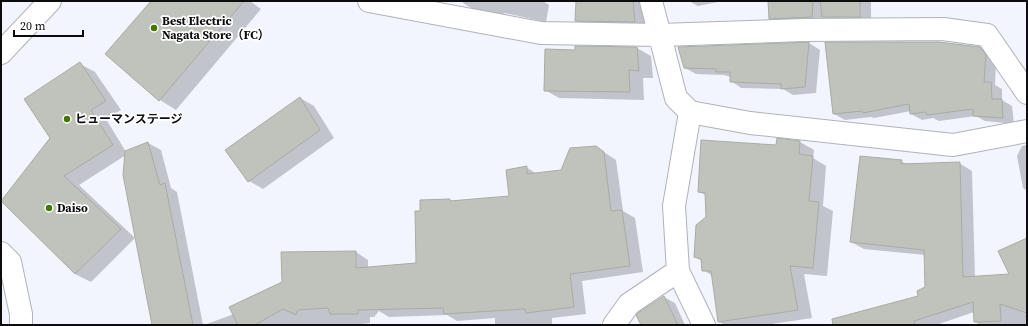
<svg xmlns="http://www.w3.org/2000/svg" width="1028" height="326" viewBox="0 0 1028 326" font-family="'Source Serif 4','Noto Sans JP',serif">
<style>
.shadow{fill:#0003}
.building{fill:#bfc3bc;stroke:#a7aca4}
.lines{fill:none;stroke-linecap:round;stroke-linejoin:round}
.minor-casing{stroke:#b0b2ba;stroke-width:24}
.trunk-casing{stroke:#b0b2ba;stroke-width:24}
.minor{stroke:#fff;stroke-width:22}
.trunk{stroke:#fff;stroke-width:22}
.poi-dot{fill:#457700;stroke:#fff;stroke-width:1.5}
.labels{text-anchor:middle;dominant-baseline:central;stroke-width:3.5;stroke-linejoin:round;paint-order:stroke}
.poi-label{font-size:12px;font-weight:bold;fill:#0c0c0f;stroke:#fff;text-anchor:start}
</style>
<rect width="100%" height="100%" fill="#f3f5fe"/>
<g class="shadow">
<polygon points="152,1 250,1 261,9 176,110 160,100 107,54"/>
<polygon points="463,1 543,1 549,5 546,22 504,13 503,16 473,9 463,3"/>
<polygon points="577,1 651,1 643,4 646,28 587,27 576,21"/>
<polygon points="689,1 723,1 698,6"/>
<polygon points="769,1 871,1 871,23 834,23 823,17 822,23 781,24 770,18"/>
<polygon points="809,43 820,50 816,93 793,95 783,89 741,88 731,81 731,77 724,75 696,74 685,68 679,48"/>
<polygon points="637,48 651,56 653,78 643,78 644,100 559,98 545,90 576,51"/>
<polygon points="980,48 991,54 996,62 995,85 1002,89 1002,100 1012,106 1014,124 985,121 976,116 939,121 933,118 922,120 911,114 911,111 874,118 871,117 845,120 834,114"/>
<polygon points="80,64 95,72 121,110 106,119 126,152 148,143 161,150 171,188 177,192 203,325 153,325 126,155 79,185 135,238 91,282 75,274 2,201 52,138"/>
<polygon points="300,98 314,106 334,138 263,189 249,181"/>
<polygon points="800,142 814,150 813,158 826,166 823,206 833,211 827,276 804,274 812,318 765,325 725,325 719,322 713,276 703,270 702,261 695,257 707,218 706,195 699,192 777,146"/>
<polygon points="1027,145 1027,191 1023,188 1017,156 1022,146"/>
<polygon points="596,147 616,160 623,211 635,218 643,272 582,281 586,314 552,318 552,325 495,325 495,318 457,321 447,315 389,317 379,311 374,317 370,317 370,323 353,325 204,325 234,314 356,252 368,260 368,268 417,264 421,212 449,200 453,201 511,197 526,167 537,174 562,171"/>
<polygon points="901,161 908,165 959,163 972,171 975,277 1011,275 1027,239 1027,325 980,325 975,322 974,312 936,325 867,325 920,297 926,288 925,255 864,249 851,242"/>
<polygon points="664,297 675,303 685,325 642,325"/>
</g>
<g class="building">
<polygon points="151,1 244,1 159,101 105,54"/>
<polygon points="576,1 633,1 635,22 575,21"/>
<polygon points="768,1 813,1 812,17 769,19"/>
<polygon points="820,1 860,1 860,17 822,17"/>
<polygon points="809,42 805,87 781,89 781,84 730,82 730,72 716,72 716,69 684,68 678,47"/>
<polygon points="825,42 939,42 980,47 986,55 984,82 991,82 992,99 1002,99 1003,118 973,116 973,109 927,115 926,112 910,114 909,104 863,113 862,111 833,114"/>
<polygon points="575,46 637,47 639,71 629,70 630,92 544,91 545,49 575,50"/>
<polygon points="80,62 106,101 91,110 113,145 64,176 121,229 75,274 1,201 50,138 24,99"/>
<polygon points="300,97 320,130 248,182 225,150"/>
<polygon points="777,138 800,141 799,154 813,156 809,201 819,202 813,268 790,266 798,310 718,322 711,271 702,271 701,259 694,257 696,225 706,217 705,193 698,192 701,140 776,145"/>
<polygon points="148,142 160,185 165,183 193,325 152,325 123,175 125,151"/>
<polygon points="596,146 604,152 611,211 622,210 630,266 570,274 574,307 526,313 525,309 444,314 443,308 358,310 358,314 330,314 328,308 298,310 296,315 283,309 255,325 238,325 229,307 282,282 281,252 356,251 356,268 416,263 415,211 420,211 420,200 450,199 450,201 509,196 506,170 527,166 527,174 561,170 570,148"/>
<polygon points="860,156 902,160 901,164 960,162 963,277 1009,274 998,251 1027,238 1027,313 1000,304 1001,321 974,322 973,302 914,321 915,325 833,325 832,319 918,296 917,291 925,287 924,250 850,242"/>
<polygon points="664,296 678,325 641,325 636,315 638,313"/>
</g>
<g class="lines">
<defs>
<g id="minor">
<polyline points="369,1 541,33 660,35 804,30 943,29 987,35 1027,93"/>
<polyline points="651,1 676,98 690,112 750,123 953,145 1027,131"/>
<polyline points="1,253 10,262 21,314 21,325"/>
<polyline points="678,271 704,325"/>
<polyline points="614,325 629,304 678,271 674,206 690,112"/>
</g>
<polyline id="trunk" points="1,53 50,1"/>
</defs>
<use href="#minor" class="minor-casing"/>
<use href="#trunk" class="trunk-casing"/>
<use href="#minor" class="minor"/>
<use href="#trunk" class="trunk"/>
</g>
<g class="poi-dot">
<circle cx="154" cy="28" r="4"/>
<circle cx="67" cy="119" r="4"/>
<circle cx="49" cy="208" r="4"/>
</g>
<g class="labels">
<g class="poi-label">
<text x="162" y="21">Best Electric<tspan x="162" dy="14">Nagata Store（FC）</tspan></text>
<text x="75" y="119">ヒューマンステージ</text>
<text x="57" y="208">Daiso</text>
</g>
</g>
<rect width="1028" height="326" fill="none" stroke="#0c0c0f" stroke-width="4"/>
<path d="M14 30v6h69v-6" fill="none" stroke="#0c0c0f" stroke-width="2"/>
<text x="20" y="30" font-size="12" fill="#0c0c0f" stroke="#ffffff" stroke-width="3" paint-order="stroke">20 m</text>
</svg>
